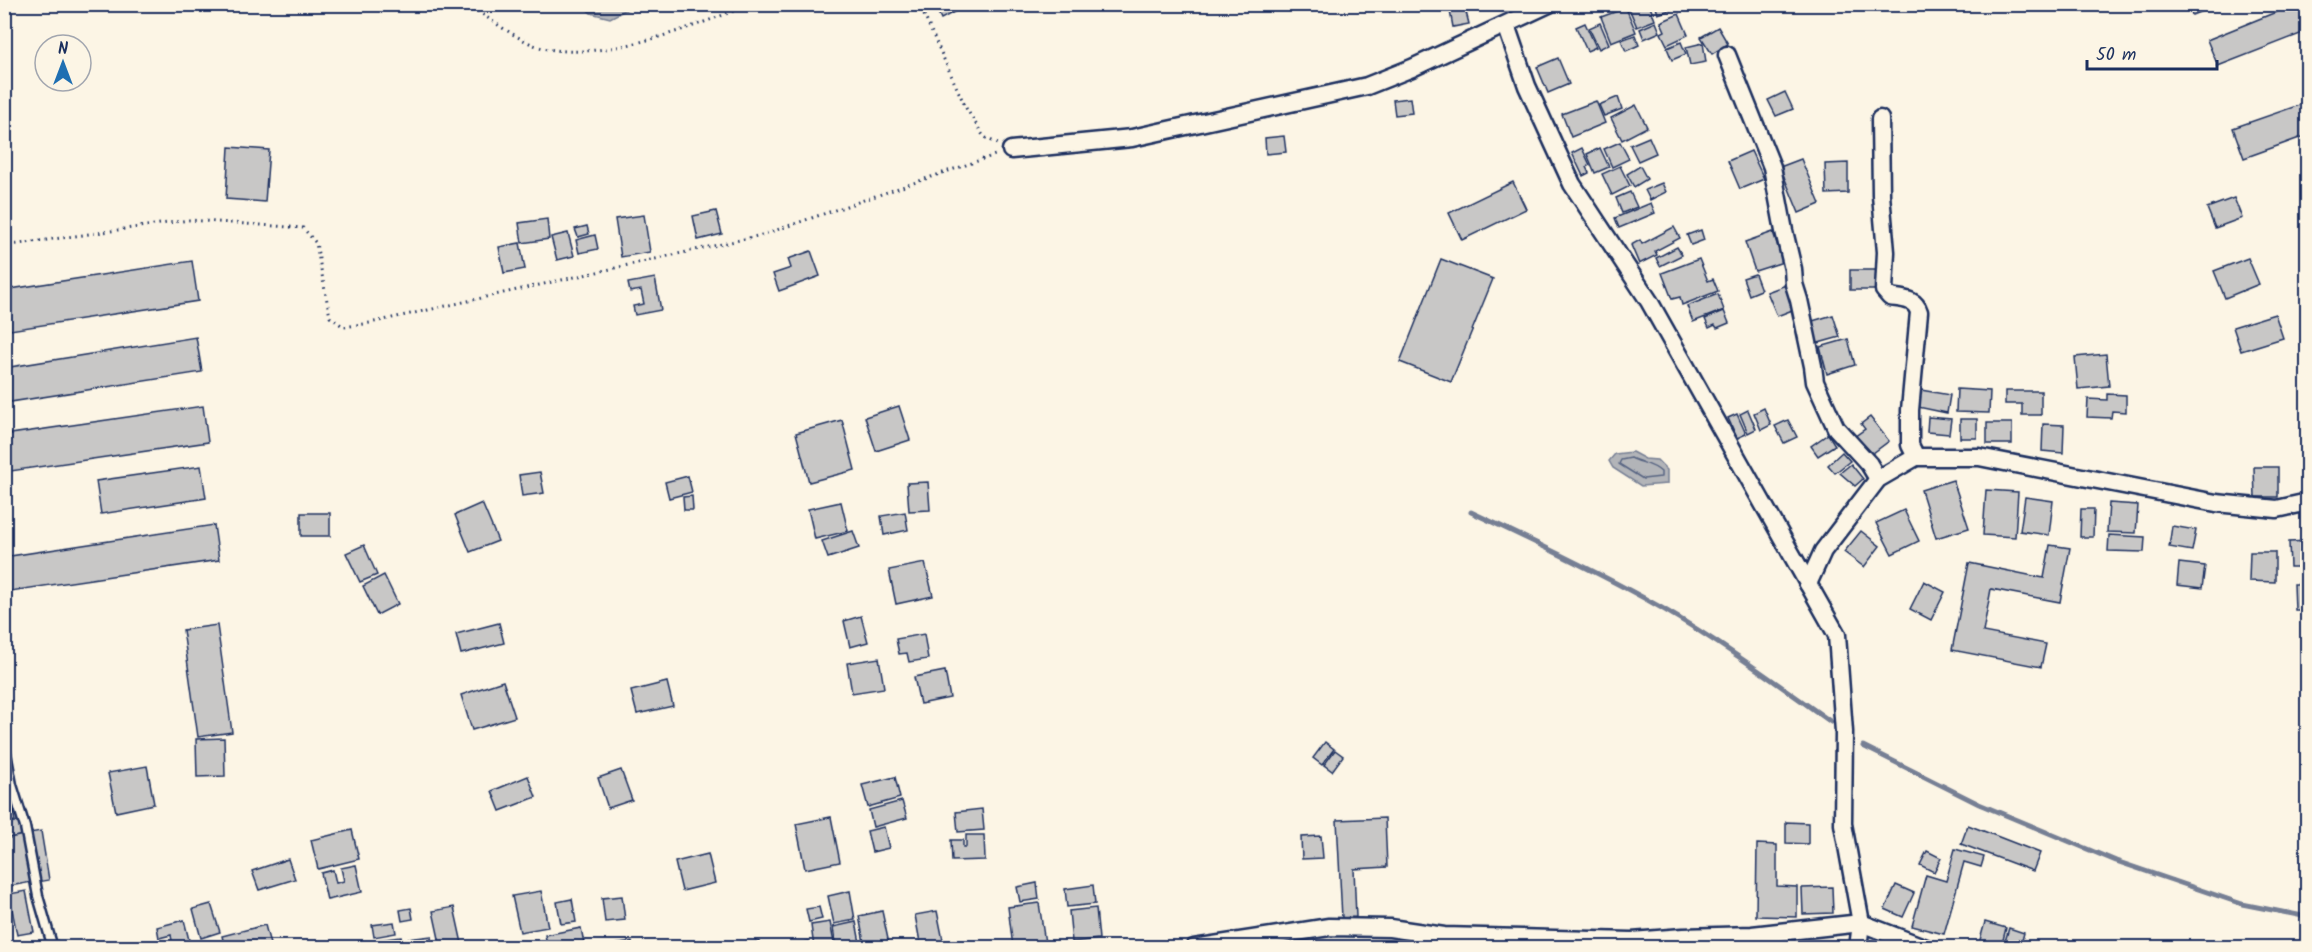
<svg xmlns="http://www.w3.org/2000/svg" width="2312" height="952" viewBox="0 0 2312 952" font-family="Kalam,sans-serif">
<style>
.water{fill:#b2b4b8;stroke:#767f94;stroke-width:1.5}
.lines{fill:none;stroke-linecap:round;stroke-linejoin:round}
.shore{stroke:#576482;stroke-width:1.5}
.stream{stroke:#767f94;stroke-width:5}
.building{fill:#c8c7c6;stroke:#1b2f5e;stroke-width:1.5}
.lane-casing{stroke:#1b2f5e;stroke-width:13}
.street-casing{stroke:#1b2f5e;stroke-width:21}
.path{stroke:#1b2f5e;stroke-width:3;stroke-dasharray:1.5 4.5;stroke-linecap:butt}
.lane{stroke:#fcf5e5;stroke-width:8}
.street{stroke:#fcf5e5;stroke-width:16}
</style>
<rect width="100%" height="100%" fill="#fcf5e5"/>
<filter id="ink" filterUnits="userSpaceOnUse"><feTurbulence type="fractalNoise" baseFrequency=".0167" numOctaves="2"/><feDisplacementMap in="SourceGraphic" scale="12" xChannelSelector="R" yChannelSelector="G"/><feConvolveMatrix kernelMatrix="1 2 1 2 8 2 1 2 1" color-interpolation-filters="sRGB"/></filter>
<g filter="url(#ink)">
<g class="water">
<polygon points="582,5 582,4 635,5 610,18 591,13"/>
<polygon points="1632,452 1645,459 1657,460 1667,470 1667,484 1641,486 1613,468 1609,461 1615,454"/>
</g>
<g class="lines">
<path class="shore" d="M1631,458C1641,463 1653,464 1661,472V477L1643,479L1619,464L1621,460Z"/>
<g class="stream">
<path d="M1471,512C1535,542 1598,572 1660,607C1719,641 1775,682 1831,722"/>
<polyline points="1863,746 1979,804 2116,861 2242,904 2308,917"/>
</g>
</g>
<g class="building">
<polygon points="934,4 958,4 960,9 941,19"/>
<polygon points="1479,4 1495,4 1495,8 1480,11"/>
<polygon points="1631,4 1649,4 1655,20 1637,27 1628,6"/>
<polygon points="1655,4 1675,4 1676,8 1658,14"/>
<polygon points="2188,4 2220,4 2192,15"/>
<polygon points="2296,4 2308,4 2308,31 2218,66 2207,40"/>
<polygon points="1465,8 1469,24 1453,27 1450,11"/>
<polygon points="1626,8 1636,32 1611,42 1601,17"/>
<polygon points="1679,14 1688,35 1667,45 1661,33 1665,31 1661,22"/>
<polygon points="1656,22 1660,32 1644,39 1640,29"/>
<polygon points="1585,23 1596,47 1587,51 1576,27"/>
<polygon points="1600,23 1609,44 1599,49 1589,28"/>
<polygon points="1718,27 1728,44 1712,54 1701,37"/>
<polygon points="1635,35 1639,45 1626,51 1621,40"/>
<polygon points="1681,42 1686,54 1672,60 1667,48"/>
<polygon points="1703,43 1706,62 1690,65 1686,47"/>
<polygon points="1558,58 1569,84 1548,93 1537,67"/>
<polygon points="1785,92 1793,109 1776,116 1768,100"/>
<polygon points="1618,97 1622,109 1604,116 1599,105"/>
<polygon points="1410,98 1412,113 1395,115 1393,100"/>
<polygon points="1596,101 1605,123 1571,137 1562,114"/>
<polygon points="2308,102 2308,135 2244,158 2233,128"/>
<polygon points="1636,105 1647,127 1622,140 1611,118"/>
<polygon points="1284,136 1286,152 1266,154 1265,138"/>
<polygon points="1649,137 1656,153 1638,161 1630,145"/>
<polygon points="1620,142 1629,159 1612,167 1604,149"/>
<polygon points="229,147 269,150 265,202 226,199"/>
<polygon points="1582,148 1590,165 1586,167 1589,173 1583,176 1572,153"/>
<polygon points="1600,148 1609,167 1595,173 1587,154"/>
<polygon points="1751,151 1764,179 1740,189 1728,161"/>
<polygon points="1801,159 1820,204 1799,213 1780,167"/>
<polygon points="1848,163 1848,193 1826,194 1825,164"/>
<polygon points="1620,166 1630,186 1612,195 1602,174"/>
<polygon points="1640,166 1647,179 1634,187 1627,174"/>
<polygon points="1513,182 1526,209 1462,240 1449,213"/>
<polygon points="1662,183 1666,192 1650,200 1645,190"/>
<polygon points="1630,192 1637,207 1622,213 1616,198"/>
<polygon points="2234,198 2242,218 2215,228 2207,208"/>
<polygon points="1651,203 1655,213 1619,228 1615,218"/>
<polygon points="716,211 722,234 698,240 693,216"/>
<polygon points="644,215 650,252 621,257 615,219"/>
<polygon points="547,219 549,239 522,243 519,223"/>
<polygon points="587,226 589,234 578,237 575,229"/>
<polygon points="1674,227 1680,238 1655,251 1657,255 1639,264 1631,245 1640,240 1642,244"/>
<polygon points="1701,230 1704,240 1691,245 1687,235"/>
<polygon points="1773,232 1783,262 1755,271 1745,242"/>
<polygon points="568,233 574,256 557,260 551,237"/>
<polygon points="595,235 598,249 579,253 576,240"/>
<polygon points="520,243 525,269 504,273 499,247"/>
<polygon points="1677,247 1682,255 1660,266 1656,258"/>
<polygon points="811,251 820,276 779,291 773,274 791,268 788,259"/>
<polygon points="2248,258 2259,284 2225,298 2214,271"/>
<polygon points="1441,259 1493,279 1451,382 1400,362"/>
<polygon points="1699,259 1708,281 1713,279 1718,291 1682,305 1680,297 1672,299 1662,273"/>
<polygon points="192,261 198,301 4,331 4,290"/>
<rect x="1850" y="270" width="26" height="20"/>
<polygon points="1755,274 1761,290 1749,295 1743,278"/>
<polygon points="655,278 661,310 635,315 633,306 644,304 641,290 630,292 628,283"/>
<polygon points="1786,285 1795,309 1777,316 1767,292"/>
<polygon points="1718,294 1724,310 1693,322 1687,306"/>
<polygon points="1724,311 1729,323 1717,328 1715,325 1709,328 1705,319"/>
<polygon points="2275,314 2283,338 2241,351 2233,327"/>
<polygon points="1833,315 1840,337 1815,344 1809,322"/>
<polygon points="196,337 202,372 4,403 4,368"/>
<polygon points="1848,339 1855,365 1827,374 1820,347"/>
<polygon points="2106,354 2109,386 2078,389 2075,357"/>
<polygon points="1957,389 1990,391 1989,413 1956,412"/>
<polygon points="1921,390 1950,395 1947,413 1918,407"/>
<polygon points="2005,391 2041,391 2041,415 2022,415 2022,404 2005,404"/>
<polygon points="2107,394 2126,395 2126,412 2112,411 2111,418 2087,417 2088,399 2107,400"/>
<polygon points="203,406 208,442 4,472 4,435"/>
<polygon points="899,406 910,440 876,451 865,417"/>
<polygon points="1764,408 1771,425 1761,430 1754,413"/>
<polygon points="1748,410 1756,429 1748,433 1740,414"/>
<polygon points="1737,414 1746,434 1737,438 1728,418"/>
<polygon points="1870,417 1889,441 1869,456 1854,437 1865,429 1861,424"/>
<polygon points="1928,417 1951,419 1949,434 1927,432"/>
<rect x="1960" y="419" width="17" height="19"/>
<polygon points="842,420 855,470 809,482 796,433"/>
<polygon points="1788,420 1797,437 1784,443 1775,426"/>
<rect x="1987" y="423" width="25" height="21"/>
<polygon points="2043,424 2064,425 2063,453 2042,451"/>
<polygon points="1828,434 1835,445 1818,456 1811,446"/>
<polygon points="1842,452 1850,461 1835,473 1828,465"/>
<polygon points="1851,464 1863,479 1855,486 1840,473"/>
<polygon points="201,466 206,498 101,514 96,481"/>
<polygon points="2254,467 2278,467 2278,497 2255,497"/>
<polygon points="540,472 544,493 522,496 519,475"/>
<polygon points="688,476 692,492 669,498 665,482"/>
<polygon points="1953,480 1969,528 1936,538 1921,490"/>
<polygon points="928,482 930,510 909,511 907,483"/>
<polygon points="1986,490 2018,492 2015,537 1983,535"/>
<polygon points="692,496 693,510 684,510 683,497"/>
<polygon points="2025,497 2053,501 2049,535 2020,531"/>
<polygon points="841,502 848,531 815,539 808,509"/>
<polygon points="482,503 498,541 470,552 455,515"/>
<polygon points="2109,503 2138,505 2136,533 2107,532"/>
<polygon points="2081,509 2094,509 2093,537 2080,537"/>
<polygon points="1904,510 1919,541 1892,554 1876,523"/>
<polygon points="905,512 908,530 884,535 881,516"/>
<rect x="301" y="513" width="29" height="23"/>
<polygon points="214,525 219,560 4,592 4,557"/>
<polygon points="2172,526 2196,530 2192,551 2169,547"/>
<polygon points="853,531 859,548 828,558 822,541"/>
<polygon points="1861,531 1880,546 1864,567 1844,552"/>
<polygon points="2109,535 2145,537 2144,552 2108,551"/>
<polygon points="2308,541 2308,567 2290,567 2289,542"/>
<polygon points="364,545 377,575 360,582 346,553"/>
<polygon points="2050,545 2070,548 2060,602 1991,589 1983,632 2046,644 2041,667 1952,650 1969,563 2044,578"/>
<polygon points="2250,552 2275,552 2275,582 2249,581"/>
<polygon points="925,563 933,596 896,604 889,570"/>
<polygon points="2179,563 2205,566 2202,588 2177,585"/>
<polygon points="384,575 398,604 377,615 363,586"/>
<polygon points="1924,581 1945,592 1931,620 1910,609"/>
<polygon points="2294,584 2308,584 2308,610 2295,610"/>
<polygon points="861,616 868,642 850,647 844,621"/>
<polygon points="499,623 504,643 461,654 456,634"/>
<polygon points="217,625 232,732 198,737 183,630"/>
<polygon points="924,634 928,659 909,662 907,653 899,654 896,639"/>
<polygon points="879,658 884,688 852,693 847,663"/>
<polygon points="945,671 950,698 920,704 914,677"/>
<polygon points="503,681 515,717 472,730 461,695"/>
<polygon points="667,682 673,706 637,714 631,691"/>
<polygon points="224,738 225,776 197,777 196,739"/>
<polygon points="1325,742 1334,749 1322,765 1313,758"/>
<polygon points="1335,750 1343,756 1332,771 1324,765"/>
<polygon points="147,766 154,804 116,812 108,773"/>
<polygon points="621,770 632,800 608,808 598,778"/>
<polygon points="528,776 536,797 500,811 492,791"/>
<polygon points="895,777 900,798 868,807 862,785"/>
<polygon points="902,801 907,818 873,827 869,810"/>
<polygon points="12,804 15,821 4,822 4,805"/>
<polygon points="982,809 984,830 958,832 956,812"/>
<polygon points="831,817 840,862 805,869 796,824"/>
<polygon points="1385,818 1387,867 1354,869 1356,917 1342,918 1337,820"/>
<polygon points="21,821 24,835 4,839 4,824"/>
<polygon points="1786,822 1808,823 1808,844 1786,843"/>
<polygon points="1968,825 2040,853 2033,871 1961,844"/>
<polygon points="884,827 889,848 872,852 867,831"/>
<polygon points="352,830 359,859 318,869 311,840"/>
<polygon points="41,831 49,880 38,882 29,833"/>
<polygon points="24,835 32,882 4,887 4,839"/>
<polygon points="966,835 984,835 985,860 952,861 951,840 963,840 963,847 966,847"/>
<polygon points="1321,836 1323,858 1302,859 1301,837"/>
<polygon points="1757,844 1777,845 1777,886 1797,887 1797,917 1756,916"/>
<polygon points="1955,849 1984,857 1981,867 1964,862 1944,934 1912,926 1926,875 1946,881"/>
<polygon points="1927,851 1941,858 1934,872 1920,865"/>
<polygon points="708,854 715,883 682,891 675,862"/>
<polygon points="288,859 295,879 259,890 252,871"/>
<polygon points="356,865 362,892 327,900 321,873 333,870 336,883 344,881 341,868"/>
<polygon points="1037,883 1039,899 1020,902 1017,887"/>
<polygon points="1093,885 1095,904 1067,907 1065,889"/>
<polygon points="1896,885 1914,893 1903,917 1885,909"/>
<polygon points="1832,887 1833,913 1803,914 1802,888"/>
<polygon points="26,891 34,932 17,935 9,894"/>
<polygon points="541,891 548,927 520,932 512,896"/>
<polygon points="850,891 855,920 834,924 828,896"/>
<polygon points="622,896 625,920 605,922 602,898"/>
<polygon points="572,899 576,922 561,924 557,902"/>
<polygon points="1039,903 1045,943 1013,947 1008,907"/>
<polygon points="211,904 220,932 201,938 193,909"/>
<polygon points="454,907 463,948 441,948 433,911"/>
<polygon points="819,907 822,919 809,922 806,909"/>
<polygon points="411,908 413,919 402,921 400,910"/>
<polygon points="1096,908 1099,939 1072,942 1069,911"/>
<polygon points="882,911 889,944 865,948 859,916"/>
<polygon points="937,911 944,945 921,948 915,915"/>
<polygon points="184,920 191,948 162,948 161,944 172,941 171,935 159,938 157,927"/>
<polygon points="394,922 396,933 374,937 372,925"/>
<polygon points="830,922 835,948 814,948 811,925"/>
<polygon points="856,922 861,948 836,948 833,927"/>
<polygon points="1985,922 2006,928 2001,948 1978,947"/>
<polygon points="265,925 271,948 225,948 222,936"/>
<polygon points="581,928 585,948 548,948 545,935"/>
<polygon points="2009,928 2024,933 2020,948 2003,948"/>
<polygon points="431,936 432,948 409,948 408,939"/>
<polygon points="401,937 403,948 378,948 377,940"/>
<rect x="20" y="941" width="16" height="7"/>
<polygon points="759,941 760,948 738,948 738,944"/>
<polygon points="809,941 810,948 796,948 796,943"/>
<rect x="1789" y="941" width="10" height="7"/>
<polygon points="632,942 633,948 607,948 606,946"/>
<rect x="1353" y="943" width="16" height="5"/>
<polygon points="1759,943 1759,948 1740,948 1739,946"/>
<rect x="1821" y="943" width="19" height="5"/>
</g>
<g class="lines">
<defs>
<polyline id="lane" points="4,742 12,785 25,827 38,896 53,948"/>
<g id="street">
<polyline points="1506,25 1527,86 1572,184 1649,301 1837,635 1844,732 1843,824 1861,923 1858,948"/>
<polyline points="1727,55 1772,167 1784,231 1793,269 1794,284 1799,300 1813,366 1815,382 1836,428 1869,464 1878,479"/>
<path d="M1880,119L1881,195L1886,252L1884,290L1890,297C1902,299 1915,298 1919,312L1910,410V445L1916,457"/>
<polyline points="1011,150 1132,138 1367,86 1412,68 1549,4"/>
<polyline points="1808,584 1823,551 1878,479 1916,457 1979,457 2216,503 2277,509 2308,502"/>
<polyline points="1194,948 1329,927 1390,928 1444,936 1632,941 1683,937 1752,935 1861,923 1926,948"/>
</g>
</defs>
<use href="#lane" class="lane-casing"/>
<use href="#street" class="street-casing"/>
<g class="path">
<path d="M468,4C486,17 522,43 543,48C605,62 693,27 751,4"/>
<polyline points="919,4 966,108 984,137 998,144"/>
<polyline points="4,246 189,220 303,228 316,243 330,317 344,327 370,323 762,235 995,155"/>
</g>
<use href="#lane" class="lane"/>
<use href="#street" class="street"/>
</g>
</g>
<rect width="2312" height="952" fill="none" stroke="#fcf5e5" stroke-width="24"/>
<rect x="12" y="12" width="2288" height="928" fill="none" stroke="#1b2f5e" stroke-width="2" filter="url(#ink)"/>
<g transform="translate(63 63)"><circle r="28" fill="#fcf5e5" stroke="#a2a6af" stroke-width="1.5"/>
<path d="M0-4.5L10 22L0 15L-10 22Z" fill="#1f6fb2"/>
<text y="-9" font-size="16" font-weight="bold" text-anchor="middle" fill="#1b2f5e">N</text>
</g>
<path d="M2087 60v9h130v-9" fill="none" stroke="#1b2f5e" stroke-width="3"/>
<text x="2096" y="60" font-size="18" fill="#1b2f5e" stroke="#fcf5e5" stroke-width="4.5" paint-order="stroke">50 m</text>
</svg>
